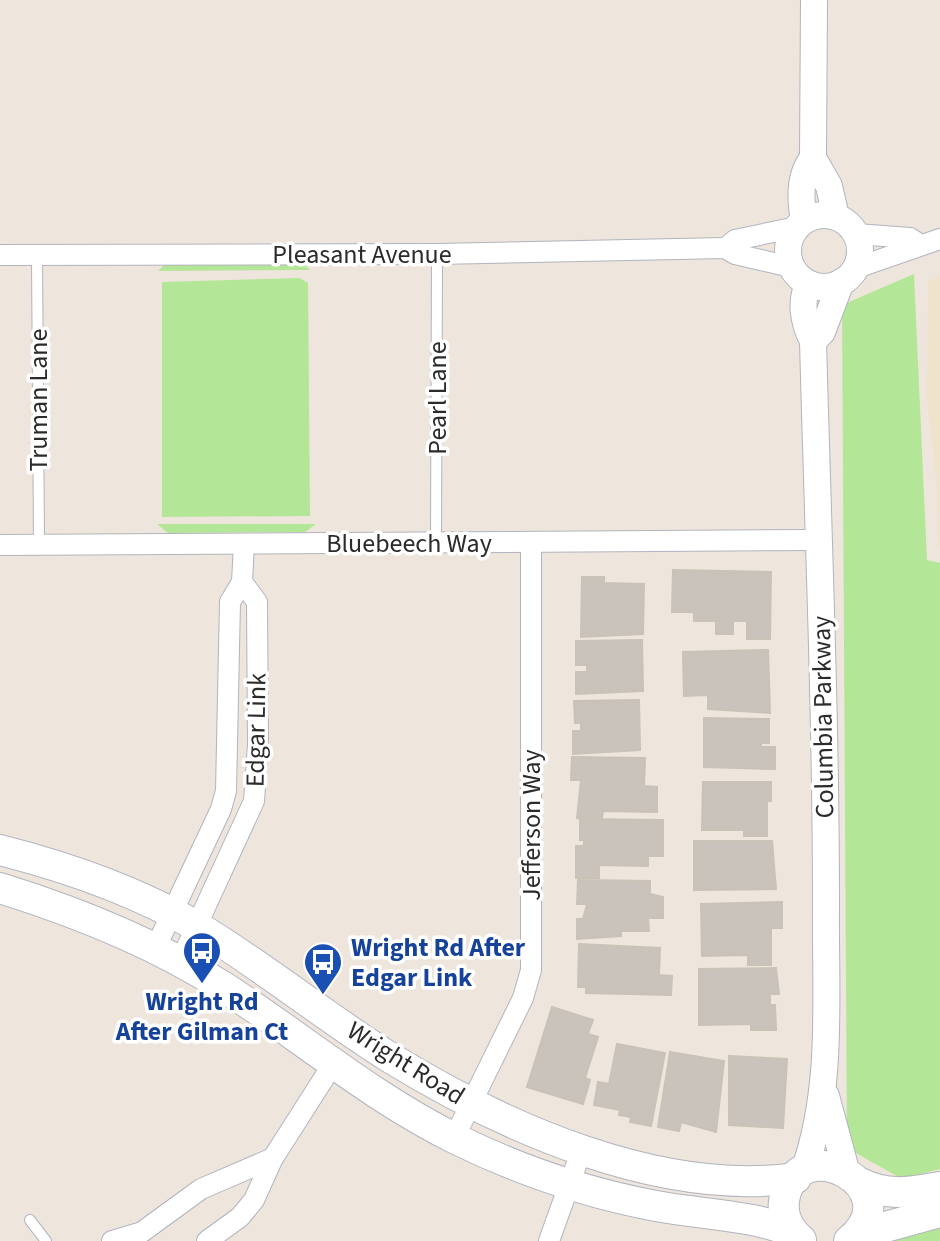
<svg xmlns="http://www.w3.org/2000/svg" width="940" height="1241" viewBox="0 0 940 1241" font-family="'Source Sans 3',sans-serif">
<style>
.education{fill:#f0e3cc}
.green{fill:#b4e697}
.building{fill:#c9c3bc;stroke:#c9c2b6;stroke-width:2}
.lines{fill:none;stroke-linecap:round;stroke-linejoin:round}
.service-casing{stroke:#b1b4bf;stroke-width:12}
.minor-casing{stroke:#b1b4bf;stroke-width:22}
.tertiary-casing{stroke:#b1b4bf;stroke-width:28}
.secondary-casing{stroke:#b1b4bf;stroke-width:32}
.service{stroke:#fff;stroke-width:10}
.minor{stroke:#fff;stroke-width:20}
.tertiary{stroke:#fff;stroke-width:26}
.secondary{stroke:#fff;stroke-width:30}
.labels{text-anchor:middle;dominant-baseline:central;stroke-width:7;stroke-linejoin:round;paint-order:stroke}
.street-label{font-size:26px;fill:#2b2b2b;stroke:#fff}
.transit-label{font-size:26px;font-weight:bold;fill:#164399;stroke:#fff;text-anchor:start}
</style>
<rect width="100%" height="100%" fill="#eee6dd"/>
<polygon class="education" points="940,274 940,547 938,547 937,492 927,397 928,283"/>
<g class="green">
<polygon points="303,264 310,270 158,271 164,265"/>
<polygon points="914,274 927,560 940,563 940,1169 902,1179 847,1148 842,305"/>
<polygon points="299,278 308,283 310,516 162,517 162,282"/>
<polygon points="316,524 305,532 168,533 157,524"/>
<polygon points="940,1222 940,1241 867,1241"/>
</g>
<g class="building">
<polygon points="673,570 771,572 770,639 747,639 747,621 733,621 733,634 716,634 716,621 694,621 694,612 672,612"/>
<polygon points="582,577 604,577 604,583 644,584 643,634 581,637"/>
<polygon points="642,640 643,691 576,694 576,672 587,672 587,665 576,665 576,641"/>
<polygon points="768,650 770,713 708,709 708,695 684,696 683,652"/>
<polygon points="639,700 640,750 573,754 573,731 581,731 581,723 575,723 574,701"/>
<polygon points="704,718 769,719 769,743 761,743 761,747 775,747 775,769 704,767"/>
<polygon points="572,757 645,758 644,786 657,787 657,812 603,811 602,818 577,818 581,780 571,780"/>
<polygon points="703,782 771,782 771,801 767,801 767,836 744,836 744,830 702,830"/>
<polygon points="580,819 663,820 663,856 648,856 648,866 599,865 599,878 576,878 576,846 584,846 584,840 580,840"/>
<polygon points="694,841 772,841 776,889 694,890"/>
<polygon points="578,880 650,881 650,894 663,897 663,918 648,918 649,931 621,931 621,936 577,939 577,919 583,919 587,904 577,904"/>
<polygon points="782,902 782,928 771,928 771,965 748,965 748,955 702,956 701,904"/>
<polygon points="579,944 660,948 659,975 672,976 671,995 586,993 586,987 578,987"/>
<polygon points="776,968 779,994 770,994 770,1005 775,1005 776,1030 751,1030 751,1024 699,1025 699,969"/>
<polygon points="552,1007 593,1020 588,1034 598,1037 585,1078 590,1080 583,1104 527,1087"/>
<polygon points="617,1044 665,1053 651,1126 630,1122 631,1117 619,1115 620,1110 594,1105 598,1082 609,1084"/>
<polygon points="670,1052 724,1061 716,1132 681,1122 679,1131 658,1127"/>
<polygon points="729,1056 787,1059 783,1128 729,1125"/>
</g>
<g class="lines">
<defs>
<g id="service">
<polyline points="37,255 39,545"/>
<polyline points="436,543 437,254"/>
<polyline points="30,1220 46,1241"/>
</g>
<g id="minor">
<polyline points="856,234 910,238 919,244"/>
<polyline points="725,248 735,240 797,227"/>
<polyline points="0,255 437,254 725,248 735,254 791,267"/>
<polyline points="856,268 940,239"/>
<polyline points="0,545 819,540"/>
<polyline points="155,949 221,809 226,791 230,602 242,582 244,544"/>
<polyline points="180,962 254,801 258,745 257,602 242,582"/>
<polyline points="454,1138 523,998 531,970 531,542"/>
<polyline points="112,1241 142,1232 201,1189 273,1158"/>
<polyline points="207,1241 240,1217 254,1200 273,1158 333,1064"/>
<polyline points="549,1241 582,1149"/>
</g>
<g id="tertiary">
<polyline points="813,158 829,186 836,217"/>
<circle cx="824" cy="251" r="36"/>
<path d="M804,220C800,199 799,175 813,158L814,0"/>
<polyline points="813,341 822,332 841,282"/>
<polyline points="826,1096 846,1170"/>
<path d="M804,1171C834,1086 825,995 826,906C826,718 818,529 813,341C804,324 799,301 809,284"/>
</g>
<g id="secondary">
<path d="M0,850C67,867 138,892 198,927C264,967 324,1016 389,1057C503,1127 659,1197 796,1178"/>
<path d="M0,888C77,912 153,942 222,986C300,1036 371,1097 456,1139C519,1170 587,1193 656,1206C703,1215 748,1214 793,1232"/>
<path d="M860,1183C889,1197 910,1192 940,1187"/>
<polyline points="856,1235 940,1212"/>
<path d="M801,1240C789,1230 782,1217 784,1201C795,1125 914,1188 849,1241"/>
</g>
</defs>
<use href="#service" class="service-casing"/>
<use href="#minor" class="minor-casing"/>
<use href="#tertiary" class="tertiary-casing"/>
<use href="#secondary" class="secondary-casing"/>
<use href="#service" class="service"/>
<use href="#minor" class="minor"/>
<use href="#tertiary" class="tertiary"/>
<use href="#secondary" class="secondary"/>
</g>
<defs>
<symbol id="bus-pin" viewBox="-11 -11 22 30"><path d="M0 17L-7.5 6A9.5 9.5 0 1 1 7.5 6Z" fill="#1a4fb4" stroke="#fff"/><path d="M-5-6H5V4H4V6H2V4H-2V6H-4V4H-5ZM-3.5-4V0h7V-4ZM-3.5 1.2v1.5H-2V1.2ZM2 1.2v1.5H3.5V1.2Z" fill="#fff"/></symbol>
</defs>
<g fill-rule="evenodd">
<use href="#bus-pin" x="180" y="929" width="44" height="60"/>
<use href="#bus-pin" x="301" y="940" width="44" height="60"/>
</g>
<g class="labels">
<g class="street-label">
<text x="362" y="254">Pleasant Avenue</text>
<text transform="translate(437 398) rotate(-90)">Pearl Lane</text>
<text transform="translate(38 400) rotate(-90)">Truman Lane</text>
<text x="409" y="543">Bluebeech Way</text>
<text transform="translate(823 717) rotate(-91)">Columbia Parkway</text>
<text transform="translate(256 730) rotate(-89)">Edgar Link</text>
<text transform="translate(531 825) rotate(-90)">Jefferson Way</text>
<text transform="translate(406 1063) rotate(32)">Wright Road</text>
</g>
<g class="transit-label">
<text x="351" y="947">Wright Rd After<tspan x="351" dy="30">Edgar Link</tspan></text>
<text x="202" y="1001" text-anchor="middle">Wright Rd<tspan x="202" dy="30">After Gilman Ct</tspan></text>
</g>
</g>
</svg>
